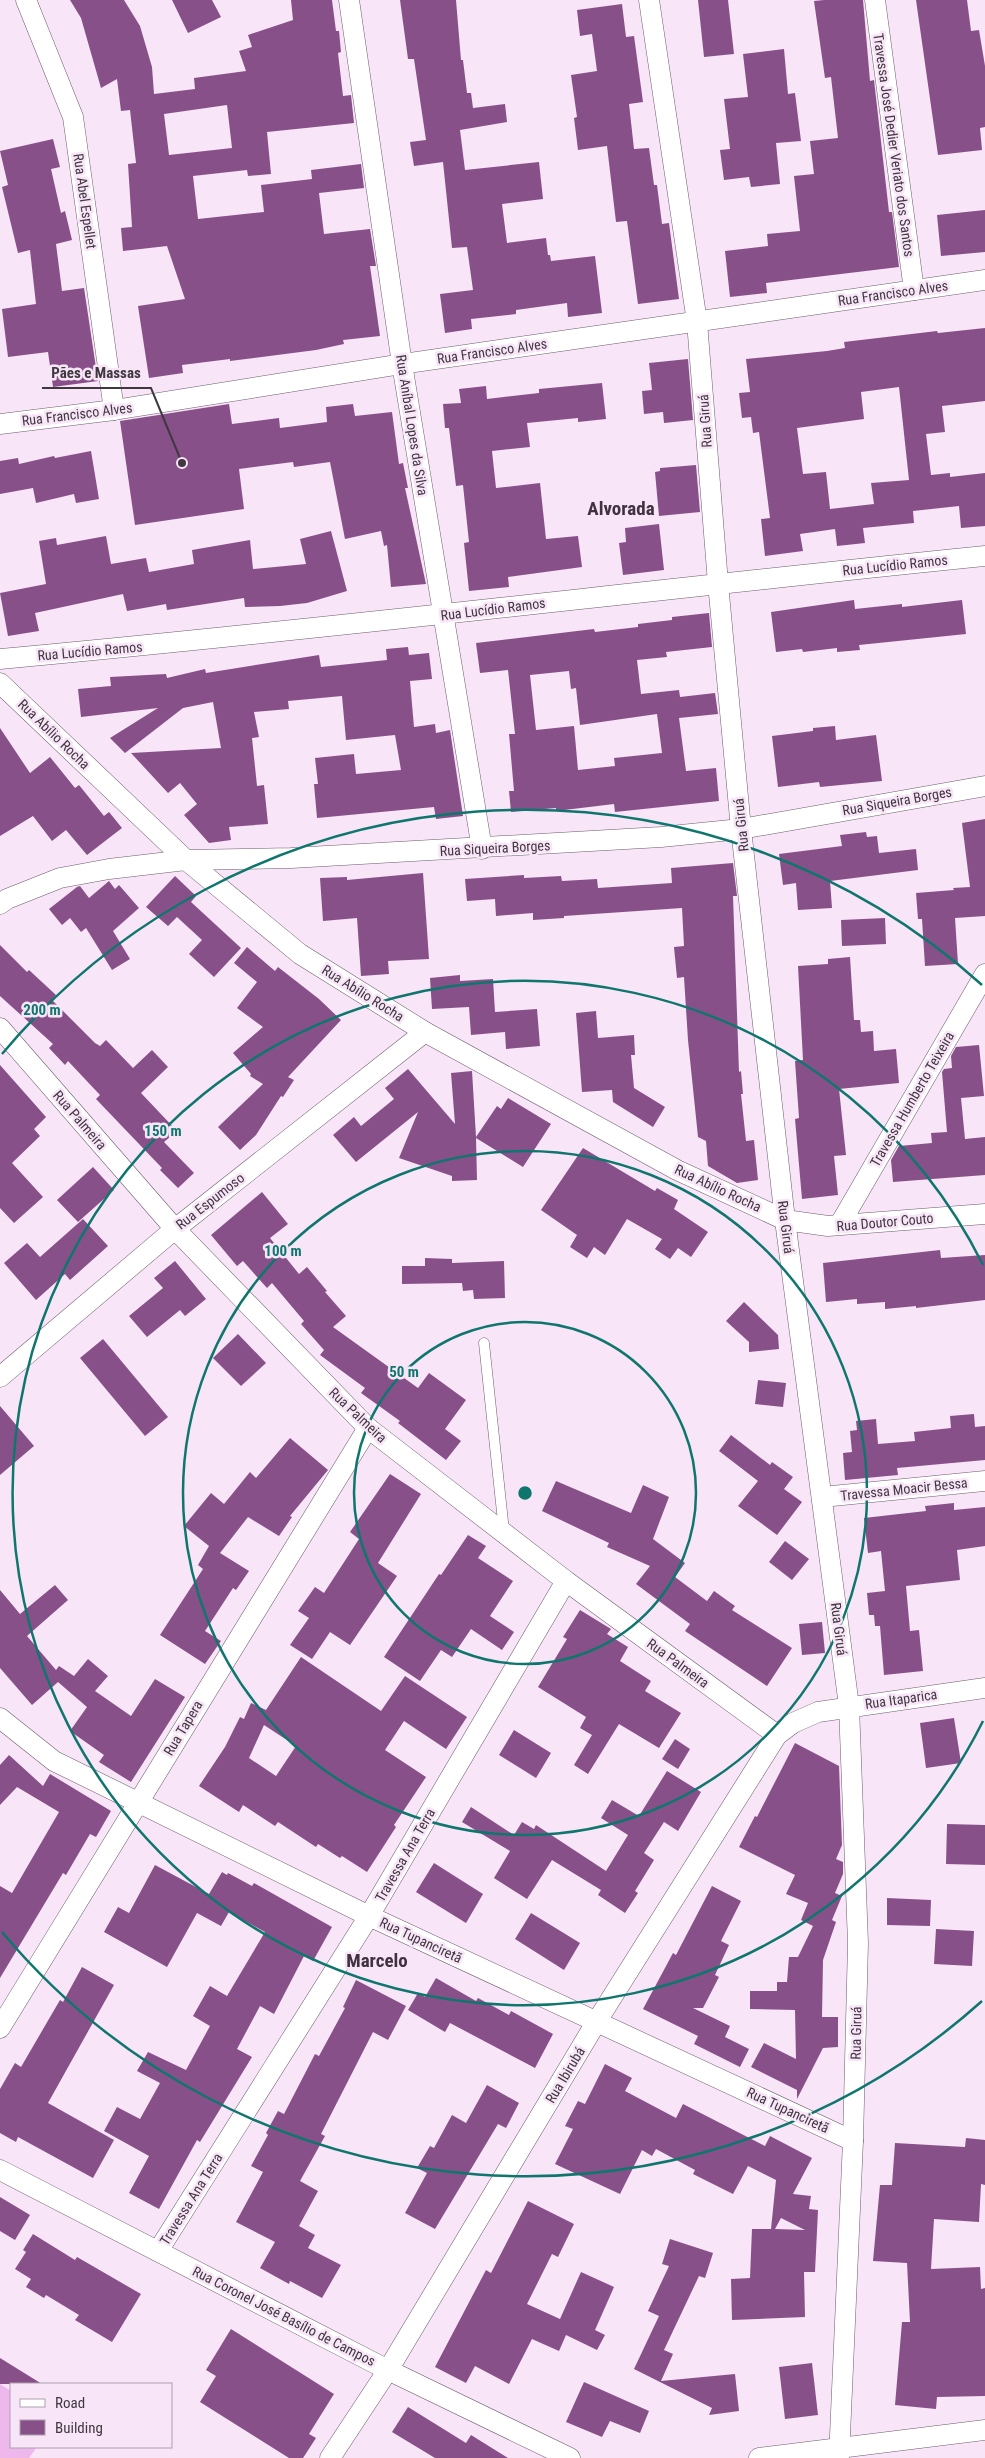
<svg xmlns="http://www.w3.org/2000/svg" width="985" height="2458" viewBox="0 0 985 2458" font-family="'Roboto Condensed',sans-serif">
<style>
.green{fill:#eeb8ed}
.building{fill:#885089;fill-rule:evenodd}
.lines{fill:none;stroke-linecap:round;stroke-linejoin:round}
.service-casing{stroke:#6c5d6c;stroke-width:11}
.minor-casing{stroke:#6c5d6c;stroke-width:21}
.service{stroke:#fff;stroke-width:10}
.minor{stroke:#fff;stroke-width:20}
.ring{fill:none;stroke:#0f766e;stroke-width:2.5}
.labels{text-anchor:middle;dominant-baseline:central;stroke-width:5;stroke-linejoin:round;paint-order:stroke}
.street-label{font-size:14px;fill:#3f383f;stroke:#f8e5f7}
.district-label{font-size:19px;font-weight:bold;fill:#403240;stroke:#f8e5f7}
.centre{fill:#0f766e;stroke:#f8e5f7;stroke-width:2.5}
.ring-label{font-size:15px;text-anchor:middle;font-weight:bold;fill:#0f766e;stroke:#f8e5f7;stroke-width:5;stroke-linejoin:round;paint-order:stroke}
.leader{fill:none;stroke:#3f383f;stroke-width:2}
.callout-dot{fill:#3f383f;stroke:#f8e5f7;stroke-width:2}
.callout-label{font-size:15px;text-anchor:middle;font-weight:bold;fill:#3f383f;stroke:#f8e5f7;stroke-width:5;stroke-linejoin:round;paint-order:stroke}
</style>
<rect width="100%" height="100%" fill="#f8e5f7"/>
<polygon class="green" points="0,2384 11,2391 11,2447 37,2447 29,2458 0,2458"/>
<g class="building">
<path d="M70,0H124L140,26L152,67L154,94L195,89L194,78L246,71L239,51L252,47L248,35L293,20L291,0H332L336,31H339L341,52L338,53L343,96L351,95L354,123L267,132L271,174L248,176L247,170L193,176L198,219L264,212L261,185L312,179L311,170L361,164L364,188L319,193L324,234L370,229L376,266H370L380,336L343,340L344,344L316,350L230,361V359L182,365L183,373L149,378L138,306L185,299L167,246L123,251L121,228L132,227L128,164L136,163L130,110L121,111L117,79L101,88L81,18ZM227,105L232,148L169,155L164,114Z"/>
<polygon points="172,0 212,0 221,17 188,33"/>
<polygon points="400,0 456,0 461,60 463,60 467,93 471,93 473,108 505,104 507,122 460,130 465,170 539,162 543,199 502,204 507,243 546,238 548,255 550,255 551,261 595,256 602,313 568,317 567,303 516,310 516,314 471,319 472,329 445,333 440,294 473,290 467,247 452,248 443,162 414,166 410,142 426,140 414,59 408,59"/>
<polygon points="698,0 728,0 734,54 704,57"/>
<polygon points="824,0 863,0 870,81 874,80 889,212 892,212 899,267 766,283 767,293 730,297 725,251 768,246 767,234 800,231 794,176 814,174 810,141 838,138 831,77 825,78 814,1"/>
<polygon points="916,0 967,0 971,31 979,30 985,66 985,127 980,128 982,150 938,155"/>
<polygon points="622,4 626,37 634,36 643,102 629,104 634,149 649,148 654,185 657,185 662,224 669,223 679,299 638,304 627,221 616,222 607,146 578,150 574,118 577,117 571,75 597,71 592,34 580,36 577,10"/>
<polygon points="784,49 788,94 795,93 801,141 776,143 780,184 751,187 749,177 724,180 720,150 730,149 724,99 748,97 743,54"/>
<polygon points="53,139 60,167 51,169 61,213 65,211 72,240 56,244 62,291 84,288 98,381 53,387 48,352 8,357 2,309 36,304 30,250 18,253 2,187 8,185 0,151"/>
<polygon points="985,210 985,252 941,256 937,215"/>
<path d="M985,328V401L942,406L945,432L926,434L931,475L950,473V477L985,473V526L961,528L959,506L913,511L914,523L863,528L865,543L837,546L835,529L800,534L803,551L765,556L761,519L770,518L759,432L753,433L751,417L742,418L739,393L750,392L746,359L827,351L845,348L844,342L937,331L938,333ZM899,387L909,480L871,483L874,504L830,509L826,472L803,474L797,428L864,419L861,392Z"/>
<polygon points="688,359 693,420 664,423 663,412 644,414 642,391 652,390 649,363"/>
<polygon points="602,383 606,419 578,422 578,418 527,423 530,447 492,451 496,488 540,483 546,539 578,536 582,567 508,577 509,587 469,591 464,543 469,542 463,485 456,486 449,428 445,428 443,404 461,403 459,389 486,386 487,399 539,393 539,389"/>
<polygon points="229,404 232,424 279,418 280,428 327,422 326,407 353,404 355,416 392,412 399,464 403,463 408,488 405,488 426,584 391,587 387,545 384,546 381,531 345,539 330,462 294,467 293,462 239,469 244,509 135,525 120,421"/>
<polygon points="91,451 99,499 76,503 74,494 36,503 33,488 0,494 0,461 18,458 19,464 54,456 55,458"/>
<polygon points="696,465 700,512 659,516 655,472 660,471 660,468"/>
<polygon points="659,524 664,570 623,575 619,543 626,542 625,528"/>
<polygon points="331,531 347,591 307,603 280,606 245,607 244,598 167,610 166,604 127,611 123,594 35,613 39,631 8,636 0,593 46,584 39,541 56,538 57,545 106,536 111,564 146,558 149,572 194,564 192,550 250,540 253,569 306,564 300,539"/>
<polygon points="854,600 855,609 902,604 902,607 962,600 966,634 859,645 860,650 837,652 837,648 803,652 802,649 776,652 771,612"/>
<path d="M709,613L712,647L666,652L667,657L637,660L641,694L679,690L680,697L715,693L718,714L679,718L686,771L716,768L719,801L615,812L614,804L556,811V808L511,812L509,791H514L509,734H515L508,670L480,673L476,643L594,629L595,632L638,627V624L672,620V617ZM569,671L571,689L576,688L580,725L657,714L662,753L614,758L615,766L578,770L574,726L536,730L530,675Z"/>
<polygon points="408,647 409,655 429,653 432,679 410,681 414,727 435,724 436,733 450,730 463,816 436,819 434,807 317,818 314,784 318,784 315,758 354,754 356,774 401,770 395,735 346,740 342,696 288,701 289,709 254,712 259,737 252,738 257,786 264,785 268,824 229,827 231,840 209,843 184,815 197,804 180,783 168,793 131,753 221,748 213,702 183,708 125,753 110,738 158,708 81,717 78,689 111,686 110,677 166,674 167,678 205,669 206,673 319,655 321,667 387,660 386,649"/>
<polygon points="835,726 836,740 876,735 882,781 820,787 819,782 778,787 772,736 813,731 813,728"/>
<polygon points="0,728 30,773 50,757 75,788 79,785 104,816 109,812 122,828 87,855 66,830 52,841 33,816 0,836"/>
<polygon points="985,819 985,916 955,918 958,964 925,966 922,919 918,919 916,893 954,890 953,888 970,887 962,823"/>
<polygon points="866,832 867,837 877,836 879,853 916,849 918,870 830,881 832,908 798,910 796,883 783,885 779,854 842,846 840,835"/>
<polygon points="733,863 737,896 733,896 739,1072 741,1071 743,1094 741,1094 746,1141 754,1140 758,1180 737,1183 708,1166 706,1141 698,1137 688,1040 684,977 677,978 674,947 684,946 682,908 564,916 564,918 533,920 533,913 496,916 495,899 467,901 465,879 524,875 524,878 561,876 562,881 597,879 598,888 672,883 671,868"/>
<polygon points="423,873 429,959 388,961 389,974 361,976 357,918 323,921 320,878 347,877 347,880"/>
<polygon points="175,876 196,896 191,902 241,948 214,977 189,954 202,940 177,917 168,926 146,907"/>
<polygon points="109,881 115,889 119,885 139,908 113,931 130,959 112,970 86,928 81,932 70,918 62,925 49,909 77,887 80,886 89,898"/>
<polygon points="885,918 886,944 842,946 841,920"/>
<polygon points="0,945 27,972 29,970 56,995 52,1000 95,1043 100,1046 106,1040 133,1068 152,1050 168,1067 141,1093 177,1131 164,1142 194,1173 178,1188 160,1170 162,1168 96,1099 100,1095 68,1061 65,1065 49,1048 53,1044 0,996"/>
<polygon points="247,947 275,971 278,967 319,999 341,1020 288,1077 294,1080 283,1097 281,1096 256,1135 240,1150 218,1127 263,1084 250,1076 251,1074 233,1053 263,1027 237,1008 257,982 234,963"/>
<polygon points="850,957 854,1020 860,1020 861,1032 873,1031 874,1051 896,1049 899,1083 839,1089 846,1155 834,1156 838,1195 802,1199 795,1119 799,1118 795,1061 803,1060 798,966 828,964 828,959"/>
<polygon points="460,975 460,981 493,979 495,1012 537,1009 540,1046 506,1049 505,1032 471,1035 469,1007 432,1009 430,978"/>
<polygon points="596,1011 598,1038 634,1035 635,1055 631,1055 634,1088 665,1107 653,1127 613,1102 612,1090 582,1092 576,1013"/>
<polygon points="979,1045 984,1096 961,1098 965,1139 985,1137 985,1175 893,1182 891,1160 899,1146 932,1143 931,1133 947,1132 942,1072 944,1069 952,1068 951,1056 956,1047"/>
<polygon points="0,1065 46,1117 34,1129 40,1136 12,1163 43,1197 14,1223 0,1208"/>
<polygon points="408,1069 455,1124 451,1073 472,1071 476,1137 497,1106 501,1109 508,1098 551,1124 523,1167 476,1138 477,1180 452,1181 452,1176 399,1158 418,1112 356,1162 333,1135 354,1117 361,1126 394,1099 385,1088"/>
<polygon points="583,1148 655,1191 657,1188 678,1200 674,1209 708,1232 691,1257 678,1248 670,1259 655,1249 662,1239 627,1219 605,1255 594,1247 587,1258 570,1247 577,1235 541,1210"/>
<polygon points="93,1167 114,1190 78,1222 57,1200"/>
<polygon points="262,1192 288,1224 270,1238 299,1274 307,1267 327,1291 325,1292 346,1316 333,1327 418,1388 429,1373 466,1400 445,1429 461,1441 446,1460 398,1423 400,1421 361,1393 365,1388 320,1355 324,1350 301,1324 304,1321 272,1283 267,1288 243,1261 237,1266 211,1235"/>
<polygon points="83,1219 108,1246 70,1280 65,1274 36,1300 4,1263 27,1243 40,1257"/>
<polygon points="940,1250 941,1258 985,1255 985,1300 916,1308 916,1306 885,1309 885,1302 857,1304 857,1299 826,1302 823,1263"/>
<polygon points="425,1258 452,1259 452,1263 504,1261 505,1298 474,1299 473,1290 463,1291 462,1283 402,1284 402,1266 425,1266"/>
<polygon points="175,1261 206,1299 185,1316 180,1310 147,1337 129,1316 163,1288 154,1278"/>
<polygon points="744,1302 778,1335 779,1349 749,1352 749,1342 726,1321"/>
<polygon points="238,1334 266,1363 241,1386 213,1358"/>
<polygon points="103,1339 168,1417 145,1436 80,1358"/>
<polygon points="758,1380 786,1383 783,1407 755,1404"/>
<polygon points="0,1406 34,1446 0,1475"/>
<polygon points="974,1414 975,1427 985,1426 985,1460 897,1468 898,1475 845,1480 843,1453 852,1452 850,1431 857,1430 856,1421 876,1419 878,1444 915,1441 914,1432 951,1428 950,1416"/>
<polygon points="731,1435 770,1465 772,1462 793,1477 784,1489 802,1502 777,1535 738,1506 758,1481 719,1451"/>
<polygon points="290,1438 328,1470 290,1516 292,1517 279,1536 248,1517 220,1553 249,1571 236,1590 233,1588 205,1631 221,1641 205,1664 160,1635 203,1569 198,1565 209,1546 184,1526 211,1493 224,1504 250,1472 256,1478"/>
<polygon points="390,1474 421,1494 378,1563 397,1576 350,1645 330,1632 312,1659 290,1645 309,1618 298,1611 315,1587 324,1593 359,1539 350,1532"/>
<polygon points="556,1481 631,1513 643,1485 669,1497 653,1539 685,1563 675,1577 707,1601 714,1591 735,1606 732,1610 792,1648 767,1686 685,1631 690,1624 636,1584 650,1566 607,1547 609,1543 542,1511"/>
<polygon points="954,1503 954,1510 985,1507 985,1546 957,1550 960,1580 906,1586 910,1631 919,1630 923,1671 884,1675 880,1626 875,1626 874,1615 869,1615 867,1593 885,1591 881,1551 868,1553 864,1518 926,1511 925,1506"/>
<polygon points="468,1535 486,1546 478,1558 513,1581 490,1616 514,1632 502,1650 471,1629 452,1657 441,1650 420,1681 384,1657 439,1574 441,1575"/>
<polygon points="785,1541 809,1559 792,1580 769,1562"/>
<polygon points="55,1585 68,1600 27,1636 56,1670 59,1666 74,1676 88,1659 108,1676 95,1691 131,1716 155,1679 185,1697 131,1782 99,1762 104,1755 70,1731 87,1707 58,1682 32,1705 0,1668 0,1590 20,1614"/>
<polygon points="580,1610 611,1629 607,1634 628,1647 620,1661 651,1681 645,1691 681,1713 659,1748 619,1724 588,1774 574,1765 592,1735 580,1728 586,1717 538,1687 567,1639 563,1637"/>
<polygon points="822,1622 825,1653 802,1655 799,1624"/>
<path d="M301,1657L381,1711L405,1676L467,1717L446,1749L404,1721L385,1750L426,1777L394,1825L396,1827L367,1872L342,1856L340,1858L318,1844L316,1847L278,1822L275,1826L243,1805L239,1812L199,1786L225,1747L240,1717L244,1719L251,1703L266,1710ZM264,1725L296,1746L276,1776L249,1758Z"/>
<polygon points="954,1718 961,1763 926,1768 920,1723"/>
<polygon points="514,1730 551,1753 536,1778 499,1755"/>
<polygon points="675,1739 690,1749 678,1769 662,1759"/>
<polygon points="795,1743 839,1766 842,1845 836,1859 843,1862 843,1874 835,1893 842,1896 832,1920 836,1922 823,1960 822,2017 838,2017 838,2047 823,2048 797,2099 797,2090 751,2067 764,2043 796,2059 795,2010 750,2009 750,1991 777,1991 777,1982 787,1982 789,1957 798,1957 813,1926 801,1920 808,1903 786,1894 795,1875 739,1847 755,1816 757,1817"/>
<polygon points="9,1755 43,1786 50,1774 111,1811 96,1837 90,1834 66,1875 63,1873 0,1978 0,1886 12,1893 59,1812 17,1787 0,1805 0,1765"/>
<polygon points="667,1771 701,1792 678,1831 664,1822 644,1853 654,1860 635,1891 638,1893 625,1913 598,1895 601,1890 552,1860 527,1899 494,1878 510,1851 462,1822 471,1807 514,1835 522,1822 534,1829 536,1825 606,1871 628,1835 601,1818 612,1800 639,1816"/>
<polygon points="947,1824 985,1825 985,1865 946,1864"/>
<polygon points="434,1863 483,1894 466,1923 416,1892"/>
<polygon points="155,1865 209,1894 222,1872 227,1875 228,1873 252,1886 254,1883 332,1927 313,1961 304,1956 274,2014 260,2006 237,2049 252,2057 200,2142 197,2140 159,2209 129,2193 149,2156 104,2131 117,2107 140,2119 160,2083 137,2071 148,2052 186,2070 210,2026 193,2016 210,1986 227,1996 265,1932 229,1912 221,1926 197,1913 167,1967 104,1932 118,1907 129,1913"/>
<polygon points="712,1886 741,1901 721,1941 729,1945 715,1975 719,1977 703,2008 693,2008 730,2026 725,2037 749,2049 740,2067 694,2044 698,2036 643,2009 673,1953 676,1955"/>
<polygon points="887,1898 931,1900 930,1926 887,1925"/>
<polygon points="531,1913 580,1943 564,1970 515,1939"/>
<polygon points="936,1929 974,1931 972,1966 934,1964"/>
<polygon points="82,1967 114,1985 48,2103 114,2140 93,2178 18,2137 16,2142 0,2133 0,2089 15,2063 21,2067 60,2000 63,2002"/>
<polygon points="436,1978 476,2001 478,1998 509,2015 511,2011 553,2034 535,2068 450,2023 445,2032 408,2010 418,1993 425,1997"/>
<polygon points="356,1980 406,2006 388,2040 373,2032 321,2134 325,2136 300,2181 318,2191 299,2226 315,2235 308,2248 341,2265 322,2298 290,2281 289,2284 260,2268 275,2242 236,2222 263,2172 251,2166 268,2135 266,2133 278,2111 284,2114 315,2054 319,2056 345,2008 343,2007"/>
<path d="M605,2064L632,2078L625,2091L676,2118L683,2104L765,2146L770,2136L812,2158L793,2194L811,2196L809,2209L818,2210L815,2272H804L805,2317L732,2320L731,2279L750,2278L752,2229H771L776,2180L748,2166L733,2194L693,2174L695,2170L656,2149L652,2156L642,2150L620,2194L555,2164L573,2129L565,2126L578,2101L585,2104ZM781,2218L805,2230L775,2229Z"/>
<polygon points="487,2085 519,2103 506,2128 498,2124 435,2229 405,2213 427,2173 417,2168 430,2146 434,2148 452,2115 466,2123"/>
<polygon points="966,2138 985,2140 985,2185 981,2184 979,2222 934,2219 931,2269 980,2267 981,2289 985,2288 985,2396 937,2397 936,2409 895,2405 902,2322 910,2322 907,2263 873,2261 880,2185 892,2185 895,2143 965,2147"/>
<polygon points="0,2197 30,2215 15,2240 0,2231"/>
<polygon points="528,2201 574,2224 558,2257 552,2254 527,2304 560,2319 581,2272 614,2287 595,2330 605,2335 597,2350 566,2335 559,2351 532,2339 509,2384 475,2366 466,2383 435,2367 486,2270 491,2273"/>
<polygon points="33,2234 75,2260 77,2257 141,2294 112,2342 75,2320 79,2315 46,2295 44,2298 26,2287 31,2279 15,2269 26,2252 23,2250"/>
<polygon points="670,2239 713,2253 705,2278 699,2276 664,2350 673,2354 661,2381 735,2374 739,2411 709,2415 712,2408 634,2369 659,2316 648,2311 669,2266 662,2264"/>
<polygon points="231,2329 334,2394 309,2434 316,2438 303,2458 289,2458 200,2402 216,2376 206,2370"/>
<polygon points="0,2358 42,2384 0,2384"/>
<polygon points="812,2363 818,2415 785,2419 779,2367"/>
<polygon points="584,2382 649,2411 640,2433 610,2421 602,2437 566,2422"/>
<polygon points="408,2407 466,2443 471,2435 508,2458 435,2458 392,2432"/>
</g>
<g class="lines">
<defs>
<polyline id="service" points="484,1343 504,1531"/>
<g id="minor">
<polyline points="26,0 73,117 114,410"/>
<polyline points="349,0 402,364 482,849"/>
<polyline points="649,0 697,322 718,583 741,829 785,1220 849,1706 858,1943 853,2141 839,2458"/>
<polyline points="875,0 914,290"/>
<polyline points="0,424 114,410 402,364 985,280"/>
<path d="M0,659C329,629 657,589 985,556"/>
<polyline points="0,683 186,860 300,954 425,1032 677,1170 785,1220 828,1226 985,1214"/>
<polyline points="0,904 7,899 60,878 109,869 186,860 291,858 661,837 741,829 985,786"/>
<polyline points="0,1028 175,1229 368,1428 566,1581 777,1735"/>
<polyline points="840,1224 985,974"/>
<polyline points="0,1377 175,1229 425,1032"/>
<polyline points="822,1497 985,1481"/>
<polyline points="0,1718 54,1761 369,1916 853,2141"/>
<polyline points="0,2028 368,1428"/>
<polyline points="0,2170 388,2370 570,2458"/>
<polyline points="158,2251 369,1916 566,1581"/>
<polyline points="330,2458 388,2370 597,2021 777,1735 793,1723 818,1712 985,1688"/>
<polyline points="759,2458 985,2430"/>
</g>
</defs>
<use href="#service" class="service-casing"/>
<use href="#minor" class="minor-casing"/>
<use href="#service" class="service"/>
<use href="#minor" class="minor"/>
</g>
<g class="ring">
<circle cx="525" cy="1493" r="171"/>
<circle cx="525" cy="1493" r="342"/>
<path d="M983 1721A512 512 0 1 1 983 1265"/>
<path d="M982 2001A683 683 0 0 1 2 1932M2 1054A683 683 0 0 1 982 985"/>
</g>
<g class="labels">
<g class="street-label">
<text transform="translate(894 145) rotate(82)">Travessa José Dedier Veriato dos Santos</text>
<text transform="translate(85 201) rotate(82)">Rua Abel Espellet</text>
<text transform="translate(893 293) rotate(-8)">Rua Francisco Alves</text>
<text transform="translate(492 351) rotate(-8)">Rua Francisco Alves</text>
<text transform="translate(77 414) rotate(-7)">Rua Francisco Alves</text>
<text transform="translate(705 421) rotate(-94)">Rua Giruá</text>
<text transform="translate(412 425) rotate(81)">Rua Aníbal Lopes da Silva</text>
<text transform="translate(895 565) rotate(-6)">Rua Lucídio Ramos</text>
<text transform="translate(493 609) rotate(-7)">Rua Lucídio Ramos</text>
<text transform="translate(90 651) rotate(-5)">Rua Lucídio Ramos</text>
<text transform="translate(54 734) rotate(44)">Rua Abílio Rocha</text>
<text transform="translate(897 801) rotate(-10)">Rua Siqueira Borges</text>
<text transform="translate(741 825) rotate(-96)">Rua Giruá</text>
<text transform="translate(495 848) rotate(-3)">Rua Siqueira Borges</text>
<text transform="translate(363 993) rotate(32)">Rua Abílio Rocha</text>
<text transform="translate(912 1099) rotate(-60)">Travessa Humberto Teixeira</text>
<text transform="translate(80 1120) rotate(49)">Rua Palmeira</text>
<text transform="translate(718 1188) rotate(25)">Rua Abílio Rocha</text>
<text transform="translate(210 1201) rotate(-38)">Rua Espumoso</text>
<text transform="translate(885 1222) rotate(-5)">Rua Doutor Couto</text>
<text transform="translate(786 1227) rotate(83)">Rua Giruá</text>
<text transform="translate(358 1415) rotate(43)">Rua Palmeira</text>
<text transform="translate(904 1489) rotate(-6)">Travessa Moacir Bessa</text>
<text transform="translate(839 1629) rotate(83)">Rua Giruá</text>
<text transform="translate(678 1663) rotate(36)">Rua Palmeira</text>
<text transform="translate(901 1699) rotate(-8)">Rua Itaparica</text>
<text transform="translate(183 1728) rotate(-59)">Rua Tapera</text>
<text transform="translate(405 1855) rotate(-60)">Travessa Ana Terra</text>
<text transform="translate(421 1940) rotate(25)">Rua Tupanciretã</text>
<text transform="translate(856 2033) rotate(-89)">Rua Giruá</text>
<text transform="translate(565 2075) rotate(-59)">Rua Ibirubá</text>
<text transform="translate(788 2110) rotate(25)">Rua Tupanciretã</text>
<text transform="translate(191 2199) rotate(-58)">Travessa Ana Terra</text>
<text transform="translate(284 2316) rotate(27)">Rua Coronel José Basílio de Campos</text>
</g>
<g class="district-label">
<text x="621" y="508">Alvorada</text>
<text x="377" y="1960">Marcelo</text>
</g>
</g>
<circle cx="525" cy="1493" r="8" class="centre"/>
<g class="ring-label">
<text x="42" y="1015">200 m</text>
<text x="163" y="1136">150 m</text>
<text x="283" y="1256">100 m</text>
<text x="404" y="1377">50 m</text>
</g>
<path class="leader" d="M182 463L151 388H42"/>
<circle class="callout-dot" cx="182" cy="463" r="5"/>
<g class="callout-label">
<text x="96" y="378">Pães e Massas</text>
</g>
<rect x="10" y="2383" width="162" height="65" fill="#f8e5f7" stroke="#aea0ad"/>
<rect x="20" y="2399" width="25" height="8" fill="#ffffff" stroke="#aea0ad"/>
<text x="55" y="2408" font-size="15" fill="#3f383f">Road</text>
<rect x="20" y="2420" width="25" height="15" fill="#885089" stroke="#aea0ad"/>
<text x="55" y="2433" font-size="15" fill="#3f383f">Building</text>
</svg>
